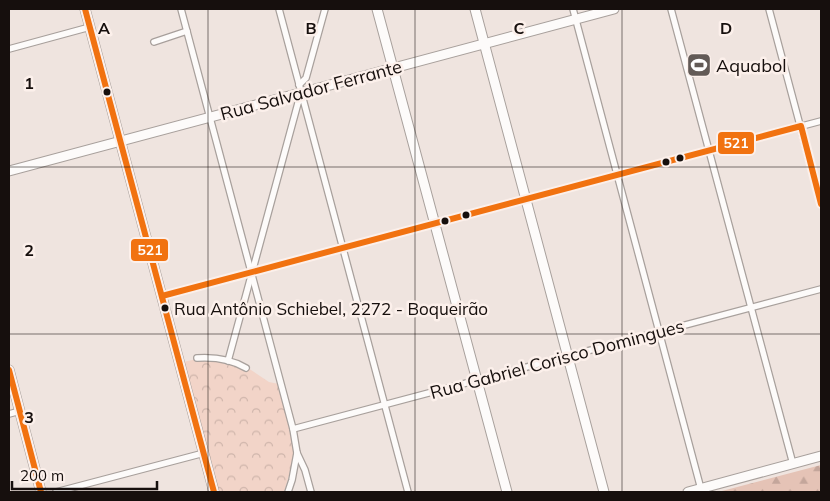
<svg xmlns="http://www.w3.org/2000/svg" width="830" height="501" viewBox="0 0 830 501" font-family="Mulish,sans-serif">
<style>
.forest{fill:url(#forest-firs)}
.park{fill:url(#park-crowns)}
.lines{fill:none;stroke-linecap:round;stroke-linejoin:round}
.minor-casing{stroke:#a8a09c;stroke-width:8}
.secondary-casing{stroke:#a8a09c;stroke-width:11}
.minor{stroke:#fdfbfa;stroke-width:5.5}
.secondary{stroke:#fdfbfa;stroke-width:9}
.bus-1-casing{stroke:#fcf0eb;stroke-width:10}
.bus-1{stroke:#f17210;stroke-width:6}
.grid{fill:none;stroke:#160f0d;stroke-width:1;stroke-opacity:0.55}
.bus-dot{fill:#160f0d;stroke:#fcf0eb;stroke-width:2}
.labels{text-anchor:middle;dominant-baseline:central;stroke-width:5;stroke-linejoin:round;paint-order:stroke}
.bus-label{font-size:17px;fill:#160f0d;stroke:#fcf0eb;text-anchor:start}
.poi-label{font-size:18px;fill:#160f0d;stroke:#fcf0eb;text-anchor:start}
.street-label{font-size:18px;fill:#160f0d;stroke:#fcf0eb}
.grid-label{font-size:16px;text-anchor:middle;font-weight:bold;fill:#160f0d;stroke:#fcf0eb;stroke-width:5;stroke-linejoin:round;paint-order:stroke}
.line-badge{stroke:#fcf0eb;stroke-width:2}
.badge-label{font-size:14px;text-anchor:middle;font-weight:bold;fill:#fff}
</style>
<defs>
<pattern id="forest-firs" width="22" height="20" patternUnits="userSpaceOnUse" patternTransform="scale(1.25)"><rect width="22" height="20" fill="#e5c3b6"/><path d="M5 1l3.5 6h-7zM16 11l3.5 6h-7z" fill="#c4a69b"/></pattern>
<pattern id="park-crowns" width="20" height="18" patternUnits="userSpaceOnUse" patternTransform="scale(1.25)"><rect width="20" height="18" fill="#f2d4c8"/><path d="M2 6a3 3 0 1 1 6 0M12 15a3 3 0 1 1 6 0" fill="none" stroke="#cfb5ab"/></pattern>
</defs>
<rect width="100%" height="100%" fill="#efe4df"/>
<polygon class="forest" points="821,465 821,492 718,492"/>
<polygon class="park" points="197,359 207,359 248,368 269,382 279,384 294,445 292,465 284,492 218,492 183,362"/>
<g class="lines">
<defs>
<g id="minor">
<polyline points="181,9 293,429 297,453 305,470 311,492"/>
<polyline points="279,9 408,492"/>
<polyline points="573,9 701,489"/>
<polyline points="671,9 793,464"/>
<polyline points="769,9 821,204"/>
<polyline points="154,42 187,31"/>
<polyline points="9,49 90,27"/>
<polyline points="299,85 306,78 325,9"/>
<polyline points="162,296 821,121"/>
<path d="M197,358C213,357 231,359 246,368"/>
<polyline points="228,361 298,103 302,97"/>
<polyline points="9,414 20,411"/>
<polyline points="293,429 821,289"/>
<polyline points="56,492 204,453"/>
<polyline points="288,492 292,480 297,453"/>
</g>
<g id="secondary">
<polyline points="85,9 214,492"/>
<polyline points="377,9 507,492"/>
<polyline points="475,9 604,492"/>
<polyline points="9,171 614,9"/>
<polyline points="9,370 41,492"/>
<polyline points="688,492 821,456"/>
</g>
</defs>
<use href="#minor" class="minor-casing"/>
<use href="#secondary" class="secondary-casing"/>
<use href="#minor" class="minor"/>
<use href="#secondary" class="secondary"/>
<defs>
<g id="bus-1">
<polyline points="85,9 214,492"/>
<polyline points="162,296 801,126 821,204"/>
<polyline points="9,370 41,492"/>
</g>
</defs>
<use href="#bus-1" class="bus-1-casing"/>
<use href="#bus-1" class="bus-1"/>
</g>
<path class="grid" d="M208,9V492M415,9V492M622,9V492M9,167H821M9,334H821"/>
<defs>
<symbol id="stadium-square" viewBox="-11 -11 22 22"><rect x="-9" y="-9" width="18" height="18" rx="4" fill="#625a56" stroke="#fcf0eb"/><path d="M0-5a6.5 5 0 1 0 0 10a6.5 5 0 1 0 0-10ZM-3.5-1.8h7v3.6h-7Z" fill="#fff"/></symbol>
</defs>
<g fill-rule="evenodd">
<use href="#stadium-square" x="685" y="51" width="28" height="28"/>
</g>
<g class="bus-dot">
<circle cx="107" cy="92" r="4.5"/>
<circle cx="680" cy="158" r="4.5"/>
<circle cx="666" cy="162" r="4.5"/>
<circle cx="466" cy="215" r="4.5"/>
<circle cx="445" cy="221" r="4.5"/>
<circle cx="165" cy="308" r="4.5"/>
</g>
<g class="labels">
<g class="bus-label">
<text x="174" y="308">Rua Antônio Schiebel, 2272 - Boqueirão</text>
</g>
<g class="poi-label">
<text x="716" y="65">Aquabol</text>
</g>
<g class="street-label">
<text transform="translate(311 90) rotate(-15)">Rua Salvador Ferrante</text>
<text transform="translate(557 359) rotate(-15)">Rua Gabriel Corisco Domingues</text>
</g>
</g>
<g class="grid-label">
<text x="104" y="34">A</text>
<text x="311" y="34">B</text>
<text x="519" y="34">C</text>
<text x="726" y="34">D</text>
<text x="29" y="89">1</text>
<text x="29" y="256">2</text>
<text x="29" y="423">3</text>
</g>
<g class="line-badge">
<rect x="717" y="131" width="38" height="24" rx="5" fill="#f17210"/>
<rect x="130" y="238" width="39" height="24" rx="5" fill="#f17210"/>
</g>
<g class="badge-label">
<text x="736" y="148">521</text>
<text x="150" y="255">521</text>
</g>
<rect width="830" height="501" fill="none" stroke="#160f0d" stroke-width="20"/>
<path d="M12 481v8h145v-8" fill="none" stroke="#160f0d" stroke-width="2.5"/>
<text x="20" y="481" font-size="15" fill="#160f0d" stroke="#fcf0eb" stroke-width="4" paint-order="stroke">200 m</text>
</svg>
